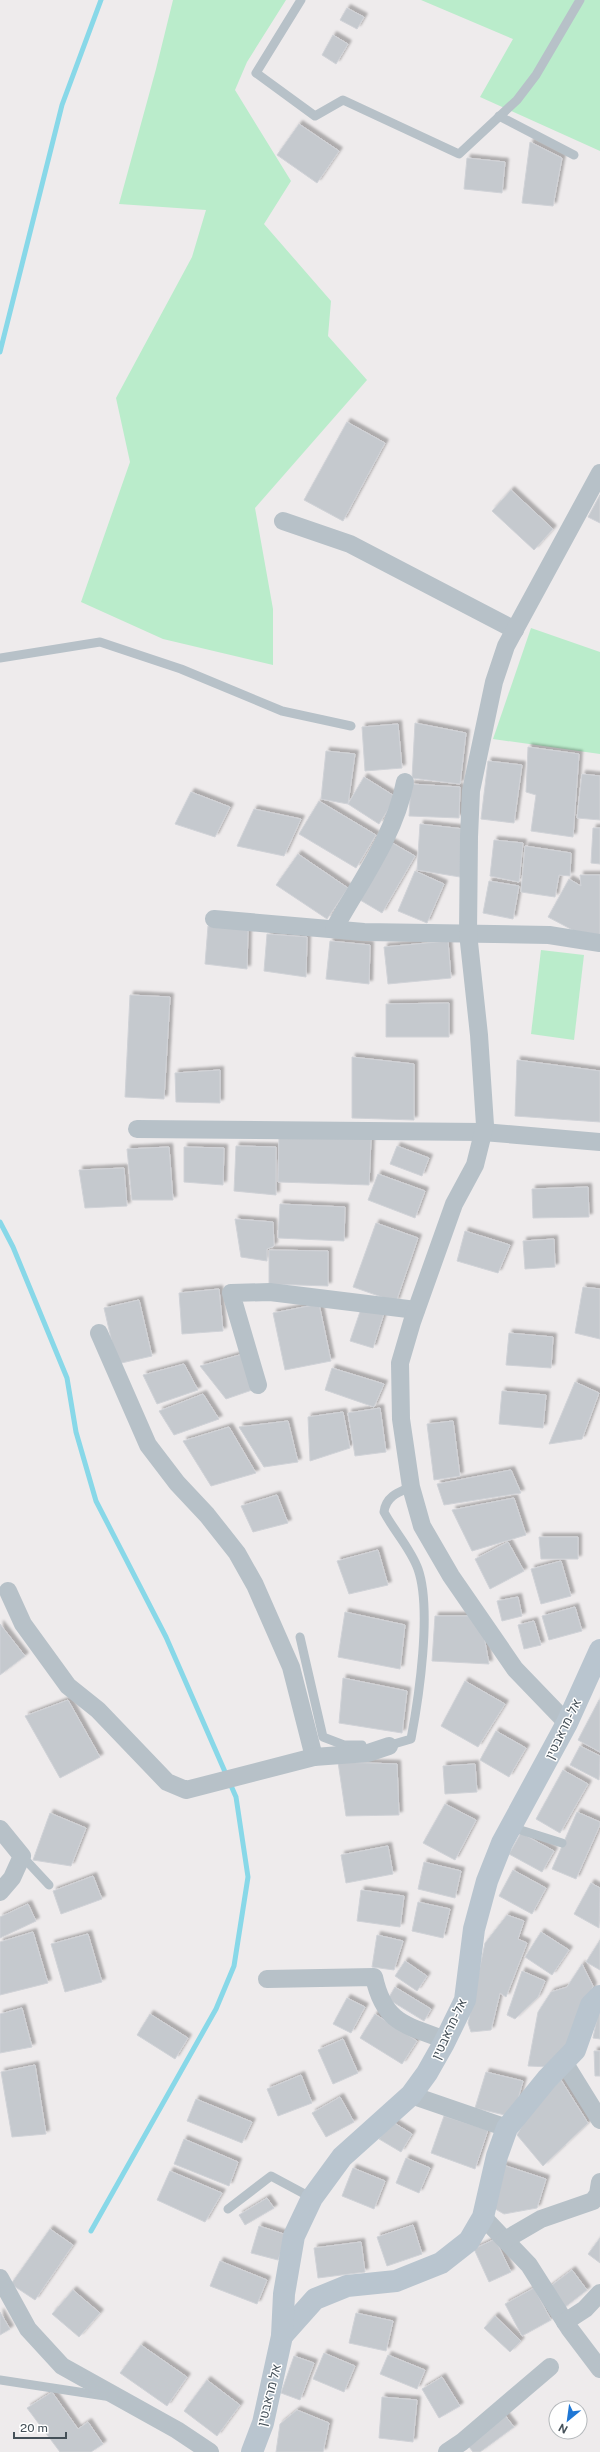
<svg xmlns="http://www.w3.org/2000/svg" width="600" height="2452" viewBox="0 0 600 2452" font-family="'Public Sans',Heebo,sans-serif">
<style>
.green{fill:#baeccb}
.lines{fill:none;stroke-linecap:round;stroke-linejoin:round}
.stream{stroke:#88d8e8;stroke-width:5}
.building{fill:#c5c9ce;stroke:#d0d2d7;filter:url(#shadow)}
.lane{stroke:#b7c1c8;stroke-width:9}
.street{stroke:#b7c1c8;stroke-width:18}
.secondary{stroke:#b9c5cf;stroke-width:22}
.labels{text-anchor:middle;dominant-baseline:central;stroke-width:3;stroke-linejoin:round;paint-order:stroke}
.street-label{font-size:13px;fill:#455058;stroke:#fff}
</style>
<defs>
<filter id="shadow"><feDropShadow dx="3.5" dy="-3.5" stdDeviation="1" flood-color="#0004"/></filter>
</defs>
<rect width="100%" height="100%" fill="#eeebec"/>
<g class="green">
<polygon points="173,0 286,0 247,62 235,90 291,181 264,224 331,301 328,336 367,380 255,508 273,609 273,665 163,639 81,602 130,462 116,398 192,257 206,210 119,204 156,69"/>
<polygon points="421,0 600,0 600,151 480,97 513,39"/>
<polygon points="531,628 600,652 600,754 493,739"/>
<polygon points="541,950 584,955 574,1040 531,1034"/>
</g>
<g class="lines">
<g class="stream">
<polyline points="0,352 62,105 101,0"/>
<polyline points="0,1222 13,1247 67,1378 76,1432 96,1501 166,1637 236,1797 248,1877 234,1966 216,2009 91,2231"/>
</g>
</g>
<g class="building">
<polygon points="347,8 364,17 357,29 340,20"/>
<polygon points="333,35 348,44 336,64 322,55"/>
<polygon points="299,124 339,151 317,183 277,155"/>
<polygon points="530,142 562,158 553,206 522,203"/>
<polygon points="467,158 505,162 502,193 464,189"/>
<polygon points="347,422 385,443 343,521 304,500"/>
<polygon points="511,490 553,529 534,550 492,511"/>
<polygon points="600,495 600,523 588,517"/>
<polygon points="415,723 466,733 460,784 412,778"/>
<polygon points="398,724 402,768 365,771 362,727"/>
<polygon points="528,747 579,754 573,837 531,831 536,795 526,792"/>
<polygon points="326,751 355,754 348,804 321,799"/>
<polygon points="488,761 522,765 514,823 481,819"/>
<polygon points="582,774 600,776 600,820 577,818"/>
<polygon points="364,777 396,797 379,824 348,804"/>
<polygon points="411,784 460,787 459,818 409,816"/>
<polygon points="191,792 230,807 215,837 175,824"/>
<polygon points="319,801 376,835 356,868 299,834"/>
<polygon points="254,809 301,819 284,856 237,846"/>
<polygon points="420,824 464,829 460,877 417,870"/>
<polygon points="593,828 600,828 600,864 591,863"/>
<polygon points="494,840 523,843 519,882 490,876"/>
<polygon points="389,841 415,856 382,913 355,897"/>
<polygon points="525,846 571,853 570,876 559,875 555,897 521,892"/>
<polygon points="298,854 348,888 327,919 276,885"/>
<polygon points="415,871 444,884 427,923 398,911"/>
<polygon points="580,875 600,875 600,941 582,942 582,931 580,934 548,917 569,879 581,886"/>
<polygon points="489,881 519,886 513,919 483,913"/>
<polygon points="208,926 248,930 247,969 205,964"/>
<polygon points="267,934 307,937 306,977 264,971"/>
<polygon points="330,941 370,945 369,984 326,979"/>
<polygon points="448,941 451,978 388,984 384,947"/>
<polygon points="130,995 170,997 164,1099 125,1097"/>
<polygon points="449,1003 449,1037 386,1037 386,1004"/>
<polygon points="352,1057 414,1064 414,1120 352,1118"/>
<polygon points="517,1060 600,1071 600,1122 515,1116"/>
<polygon points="220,1070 220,1103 176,1102 175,1073"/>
<polygon points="279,1136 371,1139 369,1185 278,1182"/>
<polygon points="236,1146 276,1147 276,1195 234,1191"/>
<polygon points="397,1146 429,1158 422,1176 390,1164"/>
<polygon points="169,1147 173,1200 132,1200 127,1149"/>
<polygon points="184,1147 224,1148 223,1185 184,1182"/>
<polygon points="124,1168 127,1206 85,1208 79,1170"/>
<polygon points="378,1174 425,1191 415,1218 368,1200"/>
<polygon points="588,1187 589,1217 533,1218 532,1189"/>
<polygon points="280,1204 345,1207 344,1241 278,1238"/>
<polygon points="235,1219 273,1222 274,1246 267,1249 267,1261 241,1257"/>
<polygon points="376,1223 418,1238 396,1302 353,1287"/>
<polygon points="465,1231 510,1245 498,1273 457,1261"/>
<polygon points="554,1239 555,1267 525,1269 523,1241"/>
<polygon points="269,1250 328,1251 328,1286 269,1284"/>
<polygon points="583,1287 600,1289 600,1339 575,1333"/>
<polygon points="219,1289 223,1331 182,1334 179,1293"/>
<polygon points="139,1300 152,1356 117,1364 104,1308"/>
<polygon points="363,1303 385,1310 373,1348 350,1341"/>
<polygon points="319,1304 331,1361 285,1370 273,1313"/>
<polygon points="509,1333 553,1337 551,1368 506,1365"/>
<polygon points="243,1354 255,1389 226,1399 200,1366"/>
<polygon points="184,1364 198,1390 157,1404 143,1375"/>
<polygon points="332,1368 384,1384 374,1407 325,1390"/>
<polygon points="575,1382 599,1393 582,1439 549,1444"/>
<polygon points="502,1391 546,1395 543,1428 499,1424"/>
<polygon points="203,1394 219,1419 174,1435 159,1411"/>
<polygon points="380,1408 386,1452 355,1456 348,1413"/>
<polygon points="343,1412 350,1448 310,1461 308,1417"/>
<polygon points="288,1421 298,1462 264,1467 239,1427"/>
<polygon points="453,1421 460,1476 434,1480 427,1424"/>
<polygon points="229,1427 256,1473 211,1486 183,1441"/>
<polygon points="511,1470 521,1493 444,1505 437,1484"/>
<polygon points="277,1495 288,1523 253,1532 241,1506"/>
<polygon points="514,1498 526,1535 472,1551 452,1510"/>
<polygon points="539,1537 578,1537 578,1559 541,1559"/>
<polygon points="508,1542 524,1571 490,1589 475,1559"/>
<polygon points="378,1550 388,1585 349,1594 337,1561"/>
<polygon points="561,1561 571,1596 541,1604 531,1569"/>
<polygon points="518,1597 522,1616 502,1621 497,1601"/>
<polygon points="575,1607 582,1631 549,1640 542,1616"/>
<polygon points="345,1612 405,1625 400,1669 338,1657"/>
<polygon points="435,1616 474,1616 483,1631 489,1664 432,1661"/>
<polygon points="534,1621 541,1645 524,1649 518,1625"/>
<polygon points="0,1624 25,1656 0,1675"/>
<polygon points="343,1678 407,1691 402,1733 339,1723"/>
<polygon points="465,1681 505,1704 478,1747 441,1726"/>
<polygon points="68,1700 100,1757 60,1778 25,1716"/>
<polygon points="599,1700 600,1701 600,1752 578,1740"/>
<polygon points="496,1731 526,1748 509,1777 480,1760"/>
<polygon points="580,1746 600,1756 599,1780 570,1765"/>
<polygon points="338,1762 397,1764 399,1815 346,1816"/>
<polygon points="475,1764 477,1792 445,1794 443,1766"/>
<polygon points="563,1770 588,1784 560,1833 536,1819"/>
<polygon points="445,1804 476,1820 455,1860 423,1843"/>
<polygon points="577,1812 600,1822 600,1825 576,1879 552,1869"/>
<polygon points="50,1813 86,1828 71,1866 33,1860"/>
<polygon points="521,1833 554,1851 542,1872 509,1854"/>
<polygon points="388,1846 393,1874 346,1883 341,1855"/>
<polygon points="424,1862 461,1871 455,1898 418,1889"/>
<polygon points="513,1870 546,1888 532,1914 499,1896"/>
<polygon points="93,1876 102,1899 61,1914 53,1891"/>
<polygon points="591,1883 600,1888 599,1928 574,1914"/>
<polygon points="361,1890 404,1896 400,1927 357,1921"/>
<polygon points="418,1902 450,1909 443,1938 412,1931"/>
<polygon points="28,1904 36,1921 0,1938 0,1917"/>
<polygon points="507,1915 524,1921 518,1939 527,1943 506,1997 500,1993 491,2030 471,2032 468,2023 485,1943"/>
<polygon points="33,1932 48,1983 0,1995 0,1942"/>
<polygon points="541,1932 569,1950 552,1975 525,1957"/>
<polygon points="88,1934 102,1982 65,1992 51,1944"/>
<polygon points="377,1935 403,1941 394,1970 372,1967"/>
<polygon points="600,1940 600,1970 586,1962"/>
<polygon points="405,1961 427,1976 417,1991 395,1976"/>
<polygon points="582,1964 593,1986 571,2051 550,2067 528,2066 538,2012 551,1992 567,1987"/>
<polygon points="522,1971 545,1981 538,1997 515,2019 507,2015"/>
<polygon points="395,1987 431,2009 424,2021 388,1999"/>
<polygon points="347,1998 365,2007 351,2033 333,2024"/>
<polygon points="22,2008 32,2047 0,2053 0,2014"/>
<polygon points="600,2012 600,2039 593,2038 598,2014"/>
<polygon points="150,2014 188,2038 175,2059 137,2035"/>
<polygon points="375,2014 417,2041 402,2064 360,2038"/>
<polygon points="343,2039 358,2073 333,2084 318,2050"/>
<polygon points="594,2051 600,2051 600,2076 595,2076"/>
<polygon points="35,2065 46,2134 12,2137 1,2072"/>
<polygon points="486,2072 523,2081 513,2117 475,2108"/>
<polygon points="301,2075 312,2103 278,2116 267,2089"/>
<polygon points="561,2080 588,2123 543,2166 517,2135 531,2110"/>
<polygon points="340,2097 354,2122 326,2137 312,2113"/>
<polygon points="196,2099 252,2122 242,2143 187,2121"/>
<polygon points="444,2116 488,2130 475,2169 431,2153"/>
<polygon points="391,2121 412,2134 401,2152 379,2139"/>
<polygon points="184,2139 238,2162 229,2186 174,2164"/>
<polygon points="406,2158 430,2168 419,2193 396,2183"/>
<polygon points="503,2165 546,2179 537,2208 504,2214 490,2206"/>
<polygon points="353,2168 385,2181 374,2209 342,2196"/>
<polygon points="170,2171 222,2193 205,2222 157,2200"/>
<polygon points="267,2198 274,2208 245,2225 239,2215"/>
<polygon points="413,2225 422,2254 387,2266 377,2237"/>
<polygon points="259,2226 287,2235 278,2260 251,2253"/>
<polygon points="50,2229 73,2245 35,2300 11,2284"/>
<polygon points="600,2238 600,2263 588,2254"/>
<polygon points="495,2239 511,2272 489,2282 474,2249"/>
<polygon points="361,2242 365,2272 318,2278 314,2248"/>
<polygon points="220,2261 267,2280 257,2304 210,2286"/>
<polygon points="572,2270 587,2290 560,2311 544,2291"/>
<polygon points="534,2288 551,2320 522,2336 505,2304"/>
<polygon points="73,2290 100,2313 79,2337 52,2314"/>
<polygon points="0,2312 10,2329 0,2335"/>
<polygon points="356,2313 393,2321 386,2351 349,2343"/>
<polygon points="495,2316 521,2341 510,2352 484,2328"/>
<polygon points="141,2345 187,2377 167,2406 120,2373"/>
<polygon points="324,2353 355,2366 344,2392 313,2379"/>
<polygon points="388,2355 425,2370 417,2389 380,2374"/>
<polygon points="294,2356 314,2363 300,2400 281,2393"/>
<polygon points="442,2377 460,2406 439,2418 422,2389"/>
<polygon points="207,2380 240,2405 217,2436 184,2411"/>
<polygon points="52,2392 78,2429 88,2422 103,2444 91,2452 60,2452 27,2408"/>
<polygon points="382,2397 417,2400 413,2442 379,2438"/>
<polygon points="297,2410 329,2423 323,2452 276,2452 280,2424"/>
<polygon points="504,2414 514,2427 480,2452 473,2452 466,2443"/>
</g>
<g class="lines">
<g class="lane">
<polyline points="301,0 256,73 315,116 343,100 459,154 517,100 536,75 580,0"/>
<polyline points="499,116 574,155"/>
<polyline points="0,658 100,642 181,669 282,711 351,726"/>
<polyline points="300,1637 323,1737 344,1745 362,1745"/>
<path d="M387,1746L411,1739C419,1697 432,1609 418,1569C411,1549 394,1531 384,1512C386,1496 399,1492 411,1487"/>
<polyline points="511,1827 562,1843"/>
<polyline points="22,1856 49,1885"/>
<polyline points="228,2209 271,2176 312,2198"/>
<polyline points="0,2380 105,2396"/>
</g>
<g class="street">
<polyline points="283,521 350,544 515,630"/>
<polyline points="214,919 364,932 549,935 600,943"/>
<path d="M334,929C360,882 395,835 405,782"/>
<polyline points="137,1129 483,1132 600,1142"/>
<polyline points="99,1333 148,1445 177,1483 207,1515 237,1553 255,1585 291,1667 314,1757"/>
<polyline points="258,1385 231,1293 270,1292 416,1310"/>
<polyline points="8,1591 23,1624 68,1686 98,1710 167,1782 186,1790 314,1757 368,1753 389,1746"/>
<polyline points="567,1723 515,1669 451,1576 422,1526 411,1487 401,1419 400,1363 412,1322 454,1204 475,1165 485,1125 479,1035 468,933 469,837 471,791 494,682 506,646 600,473"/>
<polyline points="0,1829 22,1856 12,1878 0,1892"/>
<path d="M267,1979L374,1977C384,2023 405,2025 446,2040"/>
<polyline points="564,2062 600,2120"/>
<polyline points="411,2095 507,2128"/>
<polyline points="483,2217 529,2265 569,2328 600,2369"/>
<polyline points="505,2240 541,2219 593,2201 598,2194 600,2182"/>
<polyline points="0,2278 28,2329 62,2366 177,2430 210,2452"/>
<polyline points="565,2322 585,2309 600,2293"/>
<polyline points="447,2452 462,2442 550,2367"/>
</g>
<g class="secondary">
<polyline points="282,2336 315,2299 347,2286 396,2281 441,2263 469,2241 483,2217 497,2156 507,2128 547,2079 575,2050 591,2005 600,1996"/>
<polyline points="252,2452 263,2423 282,2336 284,2294 294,2236 312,2198 342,2157 411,2095 427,2073 444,2043 465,2000 474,1929 487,1881 502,1843 567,1723 600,1650"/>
</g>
</g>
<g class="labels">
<g class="street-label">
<text transform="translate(563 1729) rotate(-64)">אל-מראבטין</text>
<text transform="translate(449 2029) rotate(-65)">אל-מראבטין</text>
<text transform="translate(269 2395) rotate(-76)">אל מראבטין</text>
</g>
</g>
<g transform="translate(568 2420) rotate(209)"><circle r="19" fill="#ffffff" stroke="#b5b9bc"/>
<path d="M0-3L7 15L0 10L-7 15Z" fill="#1f77d5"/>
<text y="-6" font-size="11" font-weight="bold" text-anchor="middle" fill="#455058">N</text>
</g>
<path d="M14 2432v6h52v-6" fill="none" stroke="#455058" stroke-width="2"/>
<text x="20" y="2432" font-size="12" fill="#455058" stroke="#ffffff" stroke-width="3" paint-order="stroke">20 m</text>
</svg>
